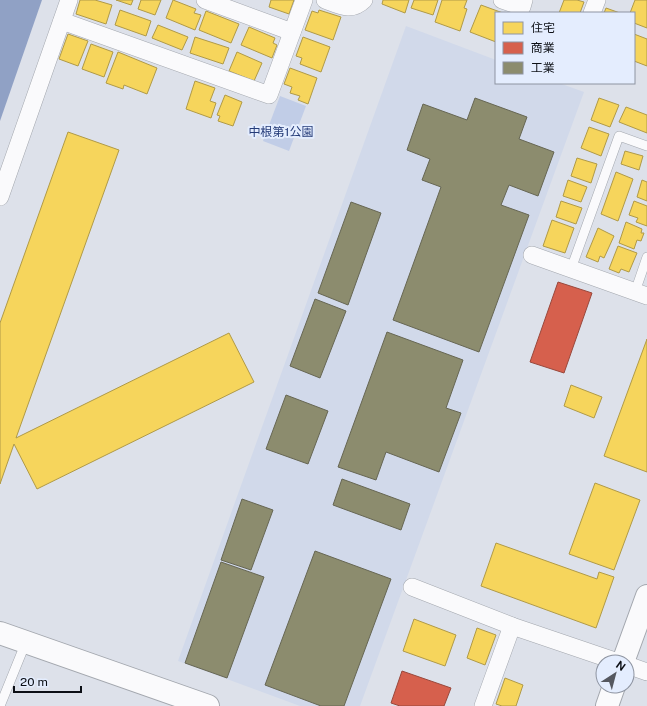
<svg xmlns="http://www.w3.org/2000/svg" width="647" height="706" viewBox="0 0 647 706" font-family="'Public Sans','Noto Sans JP',sans-serif">
<style>
.built{fill:#d1d9ea}
.green{fill:#c1cde7}
.water{fill:#90a1c5}
.homes{fill:#f6d55c;stroke:#b09a47}
.shops{fill:#d6604d;stroke:#99483c}
.industry{fill:#8c8c6e;stroke:#666653}
.lines{fill:none;stroke-linecap:round;stroke-linejoin:round}
.service-casing{stroke:#a3a7ae;stroke-width:10}
.minor-casing{stroke:#a3a7ae;stroke-width:18}
.tertiary-casing{stroke:#a3a7ae;stroke-width:24}
.service{stroke:#fafafc;stroke-width:9}
.minor{stroke:#fafafc;stroke-width:17}
.tertiary{stroke:#fafafc;stroke-width:22}
.labels{text-anchor:middle;dominant-baseline:central;stroke-width:4;stroke-linejoin:round;paint-order:stroke}
.park-label{font-size:12px;fill:#243b78;stroke:#e4edfe}
</style>
<rect width="100%" height="100%" fill="#dde1ea"/>
<polygon class="built" points="406,26 496,60 496,83 559,83 584,92 360,706 300,706 178,661"/>
<polygon class="green" points="280,96 306,106 289,151 263,141"/>
<polygon class="water" points="0,0 42,0 0,121"/>
<g class="homes">
<polygon points="80,0 95,0 112,5 106,24 76,14"/>
<polygon points="116,0 133,0 131,5"/>
<polygon points="141,0 161,0 155,15 138,9"/>
<polygon points="173,0 196,9 194,13 201,15 195,30 166,18"/>
<polygon points="271,0 294,0 289,14 269,7"/>
<polygon points="383,0 409,0 405,13 382,4"/>
<polygon points="414,0 438,0 433,15 411,8"/>
<polygon points="442,0 467,0 464,8 467,9 460,31 435,22"/>
<polygon points="564,0 577,0 584,2 580,13 559,13"/>
<polygon points="635,0 647,0 647,28 634,23 634,13 630,13"/>
<polygon points="481,5 503,13 496,13 496,42 470,32"/>
<polygon points="606,8 620,13 604,13"/>
<polygon points="120,10 151,21 146,36 115,25"/>
<polygon points="319,10 341,17 333,40 305,30 312,11 318,13"/>
<polygon points="206,11 239,24 231,43 199,30"/>
<polygon points="158,25 188,37 182,50 152,38"/>
<polygon points="249,27 275,38 273,43 277,45 272,58 241,45"/>
<polygon points="68,34 88,41 78,66 59,59"/>
<polygon points="634,34 647,39 647,66 634,61"/>
<polygon points="195,37 229,48 223,64 190,53"/>
<polygon points="303,37 330,47 321,72 300,64 302,58 296,56"/>
<polygon points="91,44 113,52 104,77 82,69"/>
<polygon points="118,52 157,68 147,94 124,85 123,89 106,83"/>
<polygon points="237,52 262,63 254,81 229,71"/>
<polygon points="290,68 317,78 308,104 298,100 300,96 290,93 292,87 284,84"/>
<polygon points="195,81 215,88 210,101 216,103 211,118 186,109"/>
<polygon points="225,95 242,102 233,126 218,121 220,116 217,115"/>
<polygon points="599,98 619,105 610,127 591,120"/>
<polygon points="626,107 647,115 647,133 619,122"/>
<polygon points="589,127 609,134 601,156 581,148"/>
<polygon points="68,132 119,150 16,438 229,333 254,382 37,489 14,444 0,484 0,323"/>
<polygon points="625,151 643,156 639,170 621,164"/>
<polygon points="577,158 597,164 591,183 571,176"/>
<polygon points="616,172 633,179 618,221 601,214"/>
<polygon points="568,180 587,187 581,202 563,196"/>
<polygon points="642,180 647,182 647,201 637,197"/>
<polygon points="561,201 582,208 576,224 556,217"/>
<polygon points="634,201 647,206 647,226 636,222 638,218 629,215"/>
<polygon points="552,220 574,228 565,253 543,246"/>
<polygon points="626,222 642,229 641,233 644,233 641,241 637,240 634,249 619,243"/>
<polygon points="598,228 614,236 604,258 600,256 598,262 586,257"/>
<polygon points="618,246 637,253 629,272 621,269 619,273 609,269"/>
<polygon points="647,339 647,472 604,456"/>
<polygon points="571,385 602,397 594,418 564,406"/>
<polygon points="595,483 640,500 614,570 569,554"/>
<polygon points="496,543 597,579 599,572 614,577 596,628 481,586"/>
<polygon points="414,619 456,635 445,666 403,651"/>
<polygon points="477,628 496,635 485,665 467,658"/>
<polygon points="505,678 523,685 516,706 502,706 496,704"/>
</g>
<g class="shops">
<polygon points="558,282 592,293 564,373 530,362"/>
<polygon points="402,671 451,688 444,706 400,706 391,703"/>
</g>
<g class="industry">
<polygon points="475,98 527,117 519,139 554,152 538,196 509,185 501,205 529,215 479,352 393,320 441,187 422,180 430,159 407,150 423,104 467,120"/>
<polygon points="351,202 381,213 348,305 318,293"/>
<polygon points="315,299 346,311 320,378 290,366"/>
<polygon points="387,332 463,360 446,408 461,413 439,472 386,452 376,480 338,467"/>
<polygon points="286,395 328,411 308,464 266,449"/>
<polygon points="342,479 410,504 401,530 333,505"/>
<polygon points="242,499 273,510 251,570 221,560"/>
<polygon points="315,551 391,579 344,706 321,706 265,685"/>
<polygon points="221,562 264,577 227,678 185,663"/>
</g>
<g class="lines">
<defs>
<g id="service">
<polyline points="571,269 619,136 647,146"/>
<polyline points="635,292 647,257"/>
<polyline points="0,706 26,642"/>
</g>
<g id="minor">
<polyline points="205,0 292,32"/>
<path d="M325,0C339,5 351,13 364,0"/>
<polyline points="502,0 522,7 524,0"/>
<polyline points="592,13 597,0"/>
<polyline points="62,21 269,95 304,0"/>
<polyline points="0,197 69,0"/>
<polyline points="532,255 647,296"/>
<polyline points="412,587 512,626 618,662"/>
<polyline points="627,665 647,672"/>
<polyline points="483,706 512,626"/>
</g>
<g id="tertiary">
<polyline points="0,633 208,706"/>
<polyline points="623,662 647,596"/>
<polyline points="607,706 614,686"/>
</g>
</defs>
<use href="#service" class="service-casing"/>
<use href="#minor" class="minor-casing"/>
<use href="#tertiary" class="tertiary-casing"/>
<use href="#service" class="service"/>
<use href="#minor" class="minor"/>
<use href="#tertiary" class="tertiary"/>
</g>
<g class="labels">
<g class="park-label">
<text x="281" y="132">中根第1公園</text>
</g>
</g>
<rect x="495" y="12" width="140" height="72" fill="#e4edfe" stroke="#8e94a1"/>
<rect x="503" y="22" width="20" height="12" fill="#f6d55c" stroke="#8e94a1"/>
<text x="531" y="32" font-size="12" fill="#0c0f15">住宅</text>
<rect x="503" y="42" width="20" height="12" fill="#d6604d" stroke="#8e94a1"/>
<text x="531" y="52" font-size="12" fill="#0c0f15">商業</text>
<rect x="503" y="62" width="20" height="12" fill="#8c8c6e" stroke="#8e94a1"/>
<text x="531" y="72" font-size="12" fill="#0c0f15">工業</text>
<g transform="translate(615 674) rotate(36)"><circle r="19" fill="#e4edfe" stroke="#8e94a1"/>
<path d="M0-3L7 15L0 10L-7 15Z" fill="#555860"/>
<text y="-6" font-size="11" font-weight="bold" text-anchor="middle" fill="#0c0f15">N</text>
</g>
<path d="M14 686v6h67v-6" fill="none" stroke="#0c0f15" stroke-width="2"/>
<text x="20" y="686" font-size="12" fill="#0c0f15" stroke="#e4edfe" stroke-width="3" paint-order="stroke">20 m</text>
</svg>
